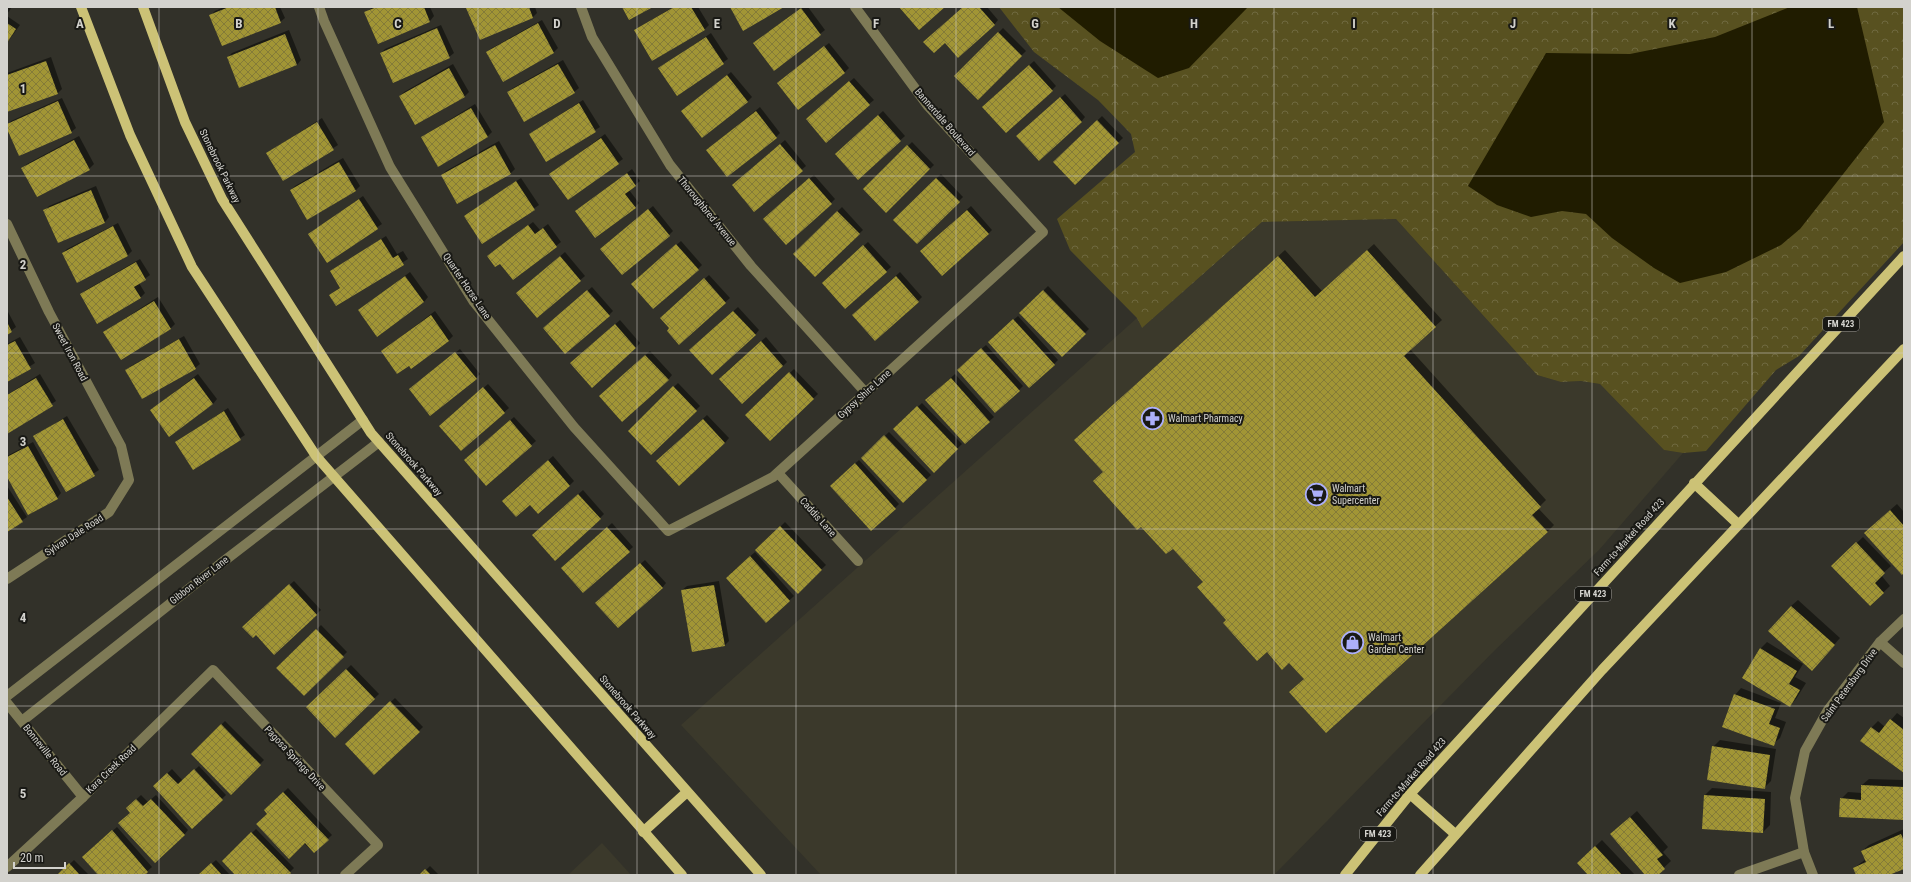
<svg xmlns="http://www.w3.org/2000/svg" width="1911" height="882" viewBox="0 0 1911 882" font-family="'Roboto Condensed',sans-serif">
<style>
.built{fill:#3b392b}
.park{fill:url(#park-crowns)}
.water{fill:#201c00}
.shadow{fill:#0007}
.building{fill:url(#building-cross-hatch)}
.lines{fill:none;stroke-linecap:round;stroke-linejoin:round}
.minor{stroke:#7e7a56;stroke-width:10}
.major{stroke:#ccc276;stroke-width:10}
.grid{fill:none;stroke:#d3d2cd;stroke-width:1;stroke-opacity:0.55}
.labels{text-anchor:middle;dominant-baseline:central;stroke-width:4;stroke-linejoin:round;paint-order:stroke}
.shield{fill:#191915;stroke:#9b9a96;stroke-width:1}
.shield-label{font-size:9px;font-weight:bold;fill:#d3d2cd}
.street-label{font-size:10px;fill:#d3d2cd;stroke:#191915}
.poi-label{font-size:10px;fill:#d3d2cd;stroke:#191915;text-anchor:start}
.grid-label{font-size:13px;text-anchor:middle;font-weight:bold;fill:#d3d2cd;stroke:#191915;stroke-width:4;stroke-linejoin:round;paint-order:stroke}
</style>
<defs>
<pattern id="park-crowns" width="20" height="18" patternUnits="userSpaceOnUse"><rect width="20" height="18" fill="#585120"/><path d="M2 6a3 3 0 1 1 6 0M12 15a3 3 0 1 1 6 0" fill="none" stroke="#6f693f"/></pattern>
<pattern id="building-cross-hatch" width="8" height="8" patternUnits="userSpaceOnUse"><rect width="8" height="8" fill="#a19535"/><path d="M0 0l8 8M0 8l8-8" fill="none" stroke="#847b38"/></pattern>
</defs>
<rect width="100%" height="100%" fill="#323129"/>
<g class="built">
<polygon points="1396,219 1537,375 1561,382 1581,381 1600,384 1664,450 1683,453 1599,550 1495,650 1274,875 821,875 681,725 1137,318 1142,328 1262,222"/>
<polygon points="602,843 631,875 568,875"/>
</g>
<polygon class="park" points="999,7 1904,7 1904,242 1799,356 1776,370 1706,451 1683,453 1664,450 1600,384 1581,381 1561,382 1537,375 1396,219 1262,222 1142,328 1137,318 1070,250 1057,219 1135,152 1131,134 1098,100 1034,52"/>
<g class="water">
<polygon points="1058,7 1248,7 1189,68 1158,78 1100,41"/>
<polygon points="1790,7 1857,7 1884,122 1800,229 1781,245 1726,272 1680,283 1654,268 1612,238 1586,214 1562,211 1531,217 1497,205 1468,186 1546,53 1630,54 1715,37"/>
</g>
<g class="shadow">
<polygon points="7,7 12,7 7,14"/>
<polygon points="224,7 280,7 285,18 280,22 211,15 215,11"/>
<polygon points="373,7 430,7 434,16 430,21 378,43 365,13"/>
<polygon points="468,7 535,7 537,13 533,17 480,39"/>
<polygon points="673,7 698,7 709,25 704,30 635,30"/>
<polygon points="802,7 808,7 825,30 774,69 759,39"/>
<polygon points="964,7 987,7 998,20 994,25 945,42"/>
<polygon points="7,16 20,25 7,43"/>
<polygon points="542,20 558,48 554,52 487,52 492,48"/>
<polygon points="441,25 454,53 449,57 381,53 385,49"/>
<polygon points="1003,28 1026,51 978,98 956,76"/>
<polygon points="289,30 301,60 297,65 228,57 232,53"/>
<polygon points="711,33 728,59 677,94 660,68"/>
<polygon points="829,43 849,68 844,73 778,83"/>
<polygon points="51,57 62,89 58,93 7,111 7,73"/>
<polygon points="563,60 579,88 574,92 508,92 513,88"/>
<polygon points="1034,61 1056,86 1052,90 988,102"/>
<polygon points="453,64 469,92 465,96 400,96 404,92"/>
<polygon points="731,72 752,97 747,102 687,107"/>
<polygon points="854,78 874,100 869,104 811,115"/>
<polygon points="1065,94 1085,117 1081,122 1022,132"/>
<polygon points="62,98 76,128 71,132 7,126 11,121"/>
<polygon points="583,100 600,127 547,161 530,134"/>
<polygon points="475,104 492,132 487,137 422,137"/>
<polygon points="760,107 780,133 776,137 707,150"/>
<polygon points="883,111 905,136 858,178 841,149"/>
<polygon points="1102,116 1123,138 1075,183 1055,162"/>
<polygon points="322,118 338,145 283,180 267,153"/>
<polygon points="605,134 623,159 568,198 551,174"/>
<polygon points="79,136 94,164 89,169 22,168 27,164"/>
<polygon points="785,140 806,166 754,210 733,185"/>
<polygon points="499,141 515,169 511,173 458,203 442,175 446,171"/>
<polygon points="912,142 934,165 886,211 864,189"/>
<polygon points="343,158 360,186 355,191 291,190 295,186"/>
<polygon points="632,169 640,181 629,190 639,203 635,207 576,211"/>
<polygon points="941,174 963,197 917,243 894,220"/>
<polygon points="814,175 835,199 831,203 768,215"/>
<polygon points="521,178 539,205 483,243 465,216"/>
<polygon points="96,186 109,217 105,222 58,242 45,211 49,206"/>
<polygon points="363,196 382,224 327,261 309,234"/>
<polygon points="653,206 673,231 669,235 606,245"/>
<polygon points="971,206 992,230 988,234 925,247"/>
<polygon points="842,207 863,230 815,276 794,254"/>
<polygon points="533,222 540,230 548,224 561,242 513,279 500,262 488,256"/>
<polygon points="118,223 132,251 128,255 78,281 63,253 67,249"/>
<polygon points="386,236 397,254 403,251 408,259 336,305 330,295 341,287 331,271"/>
<polygon points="681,241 702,265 698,269 636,280"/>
<polygon points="868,242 891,267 845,308 827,279"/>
<polygon points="1374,244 1442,320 1410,349 1546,500 1538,508 1554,525 1547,532 1305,679 1289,662 1267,651 1228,620 1204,581 1104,472 1082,434 1285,250 1322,291"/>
<polygon points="565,252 585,276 537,316 522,289"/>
<polygon points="140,259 150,275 139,283 145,293 140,298 82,294 86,290"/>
<polygon points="410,272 428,297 424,302 359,310"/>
<polygon points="900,272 922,297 918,301 857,311"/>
<polygon points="709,275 730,298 679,343 671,328 666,313"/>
<polygon points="1048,286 1089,329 1062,355 1021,313"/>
<polygon points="592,287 613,311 609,315 549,324"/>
<polygon points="158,297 175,324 171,328 104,332"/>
<polygon points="738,307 759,330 755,335 695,346"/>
<polygon points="7,310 16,327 7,334"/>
<polygon points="435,311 453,336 449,340 411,368 409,365 382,351"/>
<polygon points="1018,316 1058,360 1054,364 994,337"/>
<polygon points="620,320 640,343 636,348 576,359"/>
<polygon points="184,336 200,364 195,368 127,370 131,366"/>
<polygon points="20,337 35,363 7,381 7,344"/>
<polygon points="766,337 787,362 783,366 724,374"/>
<polygon points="986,345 1023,386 1019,390 962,366"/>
<polygon points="460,349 480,374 476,378 410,389"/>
<polygon points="650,351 672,375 668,380 604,392"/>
<polygon points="794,369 818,394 770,440 746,415"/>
<polygon points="40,374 56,401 7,433 7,395"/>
<polygon points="198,374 217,399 213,404 151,410"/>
<polygon points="955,374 994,417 965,443 931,396"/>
<polygon points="678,383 700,406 651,454 629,431"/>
<polygon points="488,384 509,408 461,450 445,422"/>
<polygon points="922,403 962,444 934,471 894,429"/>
<polygon points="228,408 245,435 193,469 176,442"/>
<polygon points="707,415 729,438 725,443 662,457"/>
<polygon points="67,416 99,470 66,491 35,436"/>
<polygon points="514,417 536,441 486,484 469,456"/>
<polygon points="889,432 931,475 903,501 862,458"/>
<polygon points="33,442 61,493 57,498 7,475 7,456"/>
<polygon points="553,456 574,481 570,485 538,513 530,503 507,496"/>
<polygon points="859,460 899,504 895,508 835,482"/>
<polygon points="7,486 27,517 7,531"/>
<polygon points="583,490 604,514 600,518 537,531"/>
<polygon points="1897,504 1904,512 1904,571 1872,526"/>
<polygon points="785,522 826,565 798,592 757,550"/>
<polygon points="612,523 633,547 583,592 567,564"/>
<polygon points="1863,537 1891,566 1881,575 1890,586 1870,605 1833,566"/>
<polygon points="755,552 794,596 766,622 731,573"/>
<polygon points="645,560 666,583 662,588 601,599"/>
<polygon points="294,581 321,610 274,653 248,622"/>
<polygon points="719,581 729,641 725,645 682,590 687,586"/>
<polygon points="1798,600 1840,638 1818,663 1791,606"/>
<polygon points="321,625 347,652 304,695 277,668"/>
<polygon points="1767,642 1803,664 1795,677 1806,683 1796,699 1790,706 1760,649"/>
<polygon points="351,665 379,694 335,736 307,707"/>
<polygon points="1741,688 1781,703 1775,718 1786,722 1780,738 1773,744 1735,695"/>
<polygon points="395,698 423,727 374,773 346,744"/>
<polygon points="1897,713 1904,718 1904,772 1871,728 1878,721 1885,727"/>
<polygon points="225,721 264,760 231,793 192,754"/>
<polygon points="1720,740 1776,749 1771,781 1764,788 1713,747"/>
<polygon points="199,766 226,795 192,827 154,786 172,769 183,781"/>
<polygon points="1869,779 1904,780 1904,819 1841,799 1848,792 1862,793 1862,785"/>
<polygon points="288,788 332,835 314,852 265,810"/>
<polygon points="1712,788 1771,792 1770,825 1763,832 1705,795"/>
<polygon points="141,795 148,802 156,795 188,830 184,835 131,812 127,808"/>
<polygon points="1637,811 1668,847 1663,852 1671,861 1656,875 1647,875 1618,828"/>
<polygon points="117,827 152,867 143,875 99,875 87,853"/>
<polygon points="256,829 294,868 287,875 237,875 223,861"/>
<polygon points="1904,829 1904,867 1887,875 1857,875 1854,868 1866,859 1862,851 1869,845"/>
<polygon points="1602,840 1635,875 1589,875 1585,856"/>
<polygon points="74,860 89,875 58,875"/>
<polygon points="216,860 230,875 199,875"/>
<polygon points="430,866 439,875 421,875"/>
</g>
<g class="building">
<polygon points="229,7 275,7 281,23 222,46 209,15"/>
<polygon points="377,7 424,7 430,22 378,44 364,12"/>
<polygon points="529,7 533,18 480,40 466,8"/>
<polygon points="622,7 653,7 629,20"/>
<polygon points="674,7 691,7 705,30 652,61 634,30"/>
<polygon points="730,7 784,7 743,31"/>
<polygon points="899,7 945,7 919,30"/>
<polygon points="963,7 979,7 995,25 958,58 945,43 934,53 923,42"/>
<polygon points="801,8 821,35 774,71 753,43"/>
<polygon points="7,23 16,29 7,43"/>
<polygon points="538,23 554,53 503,82 486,52"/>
<polygon points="437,28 450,58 393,83 380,53"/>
<polygon points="998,32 1022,56 978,100 954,76"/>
<polygon points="285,34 297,65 239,88 227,57"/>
<polygon points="706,37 724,64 677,96 658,68"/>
<polygon points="824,46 845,73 798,110 777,83"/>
<polygon points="46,61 58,94 7,112 7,75"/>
<polygon points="558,64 575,93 524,122 507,92"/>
<polygon points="1029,65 1053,91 1006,133 982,107"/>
<polygon points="449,68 465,97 415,125 399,96"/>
<polygon points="727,75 748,102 702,138 681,111"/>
<polygon points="849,81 870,105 826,143 806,119"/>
<polygon points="1060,97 1082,122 1039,161 1016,136"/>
<polygon points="58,101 72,133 19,156 7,129 7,124"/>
<polygon points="579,103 596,132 546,162 529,134"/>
<polygon points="471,108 488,137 438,167 421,137"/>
<polygon points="756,111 777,138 727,177 706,150"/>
<polygon points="878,115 901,141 858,180 835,154"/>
<polygon points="1097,120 1119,143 1075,185 1053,162"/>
<polygon points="317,122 334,150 283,181 266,153"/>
<polygon points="601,138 619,164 568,200 549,174"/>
<polygon points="74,140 90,170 37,197 21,168"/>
<polygon points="780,144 803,171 754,212 732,185"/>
<polygon points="495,145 511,174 457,204 441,175"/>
<polygon points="907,145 930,169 886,213 863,189"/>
<polygon points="339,162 356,191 307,220 290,190"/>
<polygon points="627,173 636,186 625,194 636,208 595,238 575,211"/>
<polygon points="809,178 832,204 786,245 763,219"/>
<polygon points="936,178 960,202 917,244 893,220"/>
<polygon points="516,181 535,210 482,244 464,216"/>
<polygon points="91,190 105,223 58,243 43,210"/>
<polygon points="359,199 378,229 327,263 308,234"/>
<polygon points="648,209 670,236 622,275 600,249"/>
<polygon points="967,210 989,234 942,276 920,251"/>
<polygon points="837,211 860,234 815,277 793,254"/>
<polygon points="528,225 535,234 543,228 557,247 513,280 500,264 495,267 487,256"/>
<polygon points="113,226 128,256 77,283 62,253"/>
<polygon points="381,239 393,258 398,255 404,265 336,306 329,295 340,288 330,271"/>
<polygon points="676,244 699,270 653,309 631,284"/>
<polygon points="863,245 887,272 845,309 822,283"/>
<polygon points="1367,250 1436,327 1404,356 1541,507 1532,515 1548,532 1326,733 1289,692 1304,679 1289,663 1282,670 1267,652 1257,661 1223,623 1226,620 1197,587 1203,582 1173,549 1166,554 1141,527 1137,530 1093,481 1103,472 1074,440 1278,256 1315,297"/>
<polygon points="560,256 581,281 537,318 516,293"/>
<polygon points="136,262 146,280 134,287 141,298 97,324 80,294"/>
<polygon points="405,276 424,302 377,337 358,310"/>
<polygon points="896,276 919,302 875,341 852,315"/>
<polygon points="704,278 726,303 679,345 667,331 669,328 660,318"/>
<polygon points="587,290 610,316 565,354 543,328"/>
<polygon points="1043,290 1086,334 1062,357 1019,313"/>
<polygon points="154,301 171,329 121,360 103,332"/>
<polygon points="733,311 756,335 712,375 689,350"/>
<polygon points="431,315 449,341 411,369 409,366 397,374 381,351"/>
<polygon points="1013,319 1055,365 1029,388 988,342"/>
<polygon points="7,322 12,332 7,335"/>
<polygon points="615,324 636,348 592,388 570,363"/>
<polygon points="179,339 196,369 142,399 125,370"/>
<polygon points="15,341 31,369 7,382 7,345"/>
<polygon points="761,341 783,366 742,404 719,379"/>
<polygon points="981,348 1020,391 995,413 957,370"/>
<polygon points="455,352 477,379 430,416 409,389"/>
<polygon points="645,355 669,380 622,422 599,396"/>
<polygon points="789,372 814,399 770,441 745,415"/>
<polygon points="36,378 53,406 7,434 7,395"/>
<polygon points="194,378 213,404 169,437 150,410"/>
<polygon points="951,378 990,422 965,444 925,400"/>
<polygon points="673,386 697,411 651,455 628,431"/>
<polygon points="483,387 505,413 461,451 439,426"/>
<polygon points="917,406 958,449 934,473 893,429"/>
<polygon points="224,411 241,440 193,470 175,442"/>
<polygon points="63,419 95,476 66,492 33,436"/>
<polygon points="703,419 725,443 679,486 656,461"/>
<polygon points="510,420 532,446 486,486 464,460"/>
<polygon points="884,435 927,480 903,503 861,458"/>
<polygon points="28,446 58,499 28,515 7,477 7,457"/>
<polygon points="548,460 570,486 538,514 530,505 516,517 502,501"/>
<polygon points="855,463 896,509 871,531 830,486"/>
<polygon points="578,494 601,519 555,561 532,535"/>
<polygon points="7,497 23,522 7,532"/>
<polygon points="1890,510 1904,526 1904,573 1902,575 1864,533"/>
<polygon points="780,526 822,570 798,594 755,550"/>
<polygon points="607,527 630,552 583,593 561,568"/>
<polygon points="1856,542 1885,573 1875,583 1884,593 1870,606 1831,566"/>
<polygon points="750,556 790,601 766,623 726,578"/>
<polygon points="640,563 663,588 618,628 595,603"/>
<polygon points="289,584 317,615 274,655 256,635 253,638 242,627"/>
<polygon points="714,585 725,646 692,652 681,590"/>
<polygon points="1791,606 1835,645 1812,671 1768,631"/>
<polygon points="316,629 344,657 304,696 276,668"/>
<polygon points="1760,648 1797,671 1789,684 1800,690 1790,707 1742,678"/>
<polygon points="346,669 375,699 335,738 306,707"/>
<polygon points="1734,694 1775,709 1769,724 1780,728 1774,746 1722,727"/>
<polygon points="390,701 420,732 374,775 345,744"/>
<polygon points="1890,719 1904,730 1904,773 1860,741 1871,727 1879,733"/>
<polygon points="221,724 261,765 231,795 191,754"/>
<polygon points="1712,746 1770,755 1765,789 1707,780"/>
<polygon points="194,769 223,800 192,829 153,786 167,773 178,784"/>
<polygon points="1861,785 1904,787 1904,820 1839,817 1840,798 1861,800"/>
<polygon points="283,792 329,840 314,853 305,843 289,859 256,824 267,814 264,810"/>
<polygon points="1704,795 1765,799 1763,833 1702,829"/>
<polygon points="136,799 143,806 151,799 185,835 155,863 118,823 130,813 126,808"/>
<polygon points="1630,817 1663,855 1657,859 1665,869 1658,875 1645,875 1610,834"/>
<polygon points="112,830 148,872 145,875 98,875 82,857"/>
<polygon points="251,832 291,873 289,875 235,875 222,861"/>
<polygon points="1901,834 1904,841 1904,869 1889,875 1856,875 1853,868 1866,862 1861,851"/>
<polygon points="1595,846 1622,875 1588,875 1577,863"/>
<polygon points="69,863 80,875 57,875"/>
<polygon points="211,863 222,875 198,875"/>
<polygon points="425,869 431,875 419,875"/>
</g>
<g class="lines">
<g class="minor">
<polyline points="319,7 324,21 390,167 474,302 574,427 668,531 773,477 1043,232 928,106 855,7"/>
<polyline points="581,7 592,37 670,165 751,266 866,393"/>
<polyline points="7,224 49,312 121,446 129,480 109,512 7,579"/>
<polyline points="778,473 858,561"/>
<polyline points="1880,642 1904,663"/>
<polyline points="7,696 363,420"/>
<polyline points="7,703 83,797"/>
<polyline points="22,721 224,561 379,442"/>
<polyline points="7,867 83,797 213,670 378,845 345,875"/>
<polyline points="1739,875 1804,852"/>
<polyline points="1813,875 1804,852 1795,798 1805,751 1828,710 1880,642 1904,619"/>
</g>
<g class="major">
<polyline points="81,7 130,135 192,267 316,456 682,875"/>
<polyline points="143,7 185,122 222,199 371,433 761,875"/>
<polyline points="1694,483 1738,524"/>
<polyline points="1410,794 1455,834"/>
<polyline points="643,832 687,792"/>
<polyline points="1345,875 1410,794 1904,256"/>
<polyline points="1420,875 1602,670 1904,349"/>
</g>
</g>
<path class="grid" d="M159,7V875M318,7V875M478,7V875M637,7V875M796,7V875M956,7V875M1115,7V875M1274,7V875M1433,7V875M1592,7V875M1752,7V875M7,176H1904M7,353H1904M7,529H1904M7,706H1904"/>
<defs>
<symbol id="pharmacy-ring" viewBox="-11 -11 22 22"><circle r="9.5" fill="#191915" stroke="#acaffb" stroke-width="1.5"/><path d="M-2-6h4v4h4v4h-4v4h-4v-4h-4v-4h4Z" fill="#acaffb"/></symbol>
<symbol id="supermarket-ring" viewBox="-11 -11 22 22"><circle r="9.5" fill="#191915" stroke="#acaffb" stroke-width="1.5"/><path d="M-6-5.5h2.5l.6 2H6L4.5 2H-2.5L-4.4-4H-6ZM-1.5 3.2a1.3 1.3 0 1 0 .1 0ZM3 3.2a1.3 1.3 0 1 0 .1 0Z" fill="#acaffb"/></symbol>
<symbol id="shop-ring" viewBox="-11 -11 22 22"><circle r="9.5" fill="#191915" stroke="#acaffb" stroke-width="1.5"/><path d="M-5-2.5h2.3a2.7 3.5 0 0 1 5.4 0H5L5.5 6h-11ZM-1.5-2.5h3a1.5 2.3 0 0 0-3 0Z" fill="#acaffb"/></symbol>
</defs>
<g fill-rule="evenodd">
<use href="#pharmacy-ring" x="1140" y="406" width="25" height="25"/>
<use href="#supermarket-ring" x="1304" y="482" width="25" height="25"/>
<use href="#shop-ring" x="1340" y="630" width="25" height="25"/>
</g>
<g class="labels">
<g class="shield">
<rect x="1823" y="317" width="36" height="14" rx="3"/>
<rect x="1575" y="587" width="36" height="14" rx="3"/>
<rect x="1360" y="827" width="36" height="14" rx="3"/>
</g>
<g class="shield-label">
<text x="1841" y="324">FM 423</text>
<text x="1593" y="594">FM 423</text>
<text x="1378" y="834">FM 423</text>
</g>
<g class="street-label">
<text transform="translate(945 122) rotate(49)">Bannerdale Boulevard</text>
<text transform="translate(220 166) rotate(64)">Stonebrook Parkway</text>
<text transform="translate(707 211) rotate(51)">Thoroughbred Avenue</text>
<text transform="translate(467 286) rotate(56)">Quarter Horse Lane</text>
<text transform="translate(70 352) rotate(62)">Sweet Iron Road</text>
<text transform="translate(864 394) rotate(-42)">Gypsy Shire Lane</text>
<text transform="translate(414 464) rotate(49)">Stonebrook Parkway</text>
<text transform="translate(818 517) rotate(48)">Caddis Lane</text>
<text transform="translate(74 535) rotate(-33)">Sylvan Dale Road</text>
<text transform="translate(1629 537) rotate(-48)">Farm-to-Market Road 423</text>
<text transform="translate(199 580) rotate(-38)">Gibbon River Lane</text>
<text transform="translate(1849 685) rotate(-54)">Saint Petersburg Drive</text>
<text transform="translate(628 707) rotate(49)">Stonebrook Parkway</text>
<text transform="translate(45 750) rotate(51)">Bonneville Road</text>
<text transform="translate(295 758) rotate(47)">Pagosa Springs Drive</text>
<text transform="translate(111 769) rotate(-44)">Kara Creek Road</text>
<text transform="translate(1411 777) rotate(-49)">Farm-to-Market Road 423</text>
</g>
<g class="poi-label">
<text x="1168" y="418">Walmart Pharmacy</text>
<text x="1332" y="488">Walmart<tspan x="1332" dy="12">Supercenter</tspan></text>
<text x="1368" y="637">Walmart<tspan x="1368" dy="12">Garden Center</tspan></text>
</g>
</g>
<g class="grid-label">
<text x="80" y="28">A</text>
<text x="239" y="28">B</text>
<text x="398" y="28">C</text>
<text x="557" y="28">D</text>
<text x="717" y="28">E</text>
<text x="876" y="28">F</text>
<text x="1035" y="28">G</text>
<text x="1194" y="28">H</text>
<text x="1354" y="28">I</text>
<text x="1513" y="28">J</text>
<text x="1672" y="28">K</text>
<text x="1831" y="28">L</text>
<text x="23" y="93">1</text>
<text x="23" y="269">2</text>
<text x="23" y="446">3</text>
<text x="23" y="622">4</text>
<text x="23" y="798">5</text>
</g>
<rect width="1911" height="882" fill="none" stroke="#d3d2cd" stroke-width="16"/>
<path d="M14 862v6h51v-6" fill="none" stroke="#d3d2cd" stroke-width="2"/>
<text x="20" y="862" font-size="12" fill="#d3d2cd" stroke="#191915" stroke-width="3" paint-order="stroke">20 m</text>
</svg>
